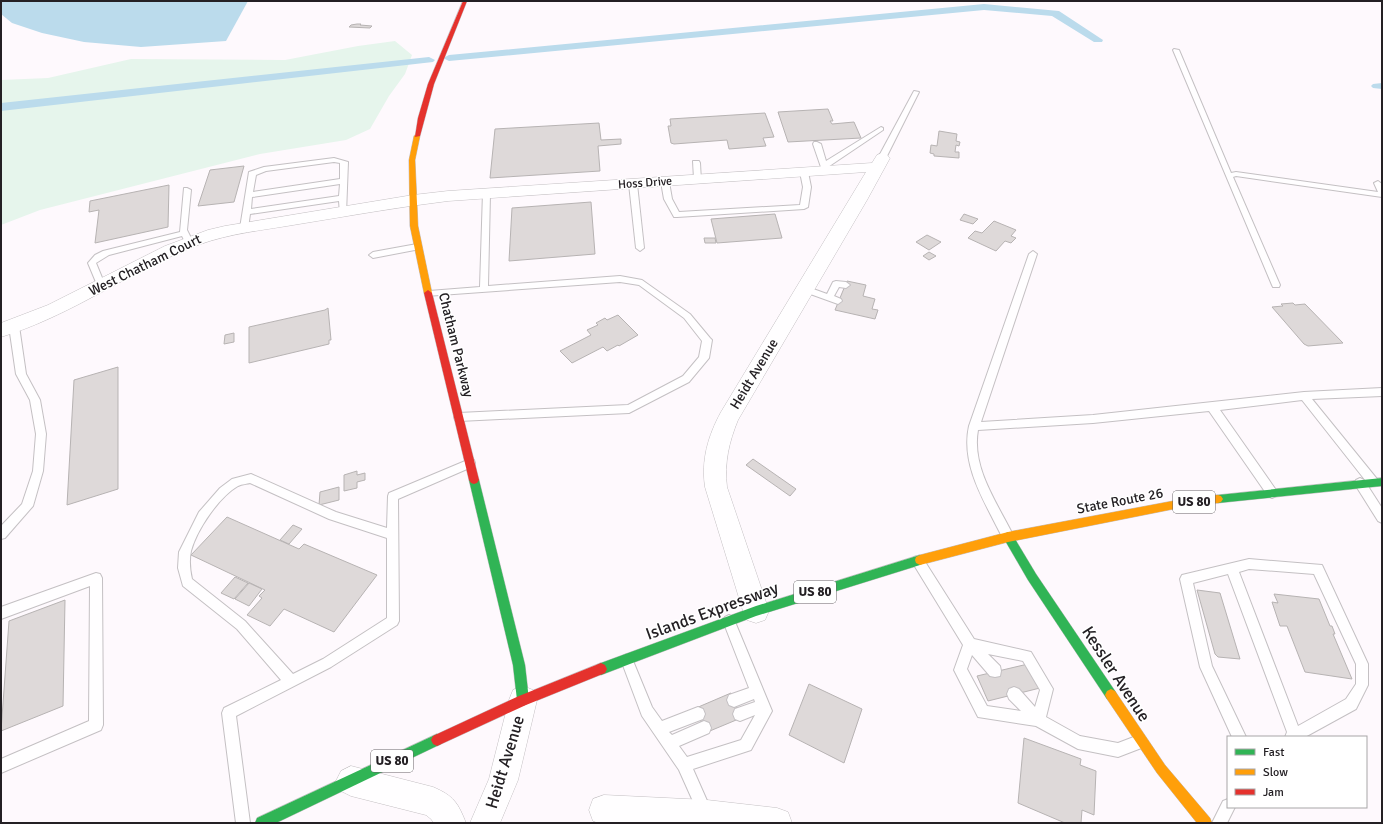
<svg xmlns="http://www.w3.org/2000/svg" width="1383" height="824" viewBox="0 0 1383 824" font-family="Signika,sans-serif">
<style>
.green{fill:#e6f5ec}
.water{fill:#bbdbec}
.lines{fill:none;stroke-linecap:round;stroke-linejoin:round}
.canal{fill:#bbdbec;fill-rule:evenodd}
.building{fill:#ded9d9;stroke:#b7b3b3}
.lane-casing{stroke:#c4c0c3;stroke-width:2}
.street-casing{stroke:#c4c0c3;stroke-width:1}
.fast-casing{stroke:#c4c0c3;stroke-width:1}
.slow-casing{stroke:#c4c0c3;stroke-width:1}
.jam-casing{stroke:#c4c0c3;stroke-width:1}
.lane{fill:#fffeff;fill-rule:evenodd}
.street{fill:#fffeff;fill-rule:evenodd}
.fast{fill:#30b455;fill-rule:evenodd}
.slow{fill:#ff9f0a;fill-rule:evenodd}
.jam{fill:#e5322d;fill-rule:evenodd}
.labels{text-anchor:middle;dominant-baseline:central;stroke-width:3;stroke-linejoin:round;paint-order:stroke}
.far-street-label{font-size:12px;fill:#242024;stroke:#fff}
.shield{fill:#fff;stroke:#666366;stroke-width:1}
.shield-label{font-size:13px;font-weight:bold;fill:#242024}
.street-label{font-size:14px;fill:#242024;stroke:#fff}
.near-street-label{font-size:17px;fill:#242024;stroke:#fff}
</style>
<rect width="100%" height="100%" fill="#fef9fd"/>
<polygon class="green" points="395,41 412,55 405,74 389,96 370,129 346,140 260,154 40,210 1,225 1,80 48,78 131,59 285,60 358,46"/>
<polygon class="water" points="1,1 248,1 226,41 141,47 84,42 42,33 12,23 1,14"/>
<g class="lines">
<g class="canal">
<polygon points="984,4 1059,11 1103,40 1102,42 1094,42 1052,16 984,10 449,61 443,58 449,55"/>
<polygon points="429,57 435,60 433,62 1,111 1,103"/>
<polygon points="1382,83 1382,89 1373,88 1371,86 1373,84"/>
</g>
</g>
<g class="building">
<polygon points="357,24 361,24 360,25 372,26 370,28 349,27 351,25"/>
<polygon points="828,109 833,121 830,121 832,124 854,122 861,138 788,142 778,112"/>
<polygon points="765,113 774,137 763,138 766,146 729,149 727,140 674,144 671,143 668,126 671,126 670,119"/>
<polygon points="599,123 601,140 621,139 621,144 598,146 600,171 490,178 495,129"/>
<polygon points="939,131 957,134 956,141 960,142 959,146 956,145 955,152 959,152 959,158 934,156 934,154 930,153 931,145 937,146"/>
<polygon points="244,166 234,202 198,206 210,170"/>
<polygon points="169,185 168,227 95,243 99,210 89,212 90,201"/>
<polygon points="591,202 595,254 509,261 512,208"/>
<polygon points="775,214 782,238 717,243 711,219"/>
<polygon points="964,214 978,219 973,224 960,220"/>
<polygon points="994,221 1016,230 1011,236 1016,238 1011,243 1005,241 996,251 968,238 975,231 982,233"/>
<polygon points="927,235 941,242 929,250 916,242"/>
<polygon points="704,238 715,238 716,243 705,243"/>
<polygon points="929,252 936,256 929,260 923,256"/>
<polygon points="847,281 866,285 863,296 875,299 872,309 878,310 875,319 835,310"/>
<polygon points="1293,303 1295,305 1305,304 1343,343 1308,346 1304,344 1272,307 1283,306 1281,304"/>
<polygon points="328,308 331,340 329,340 329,344 249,363 249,327 325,310"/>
<polygon points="618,315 638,335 619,346 618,345 607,351 603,347 572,363 560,351 591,335 587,330 598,325 596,323 605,318 607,320"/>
<polygon points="234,333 234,342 224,344 225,335"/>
<polygon points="118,367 118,489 67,505 74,380"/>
<polygon points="753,459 796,489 790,496 746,465"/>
<polygon points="357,471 357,475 365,473 365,480 357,482 357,488 344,491 344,475"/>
<polygon points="339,487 339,500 319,505 320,492"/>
<polygon points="227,517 299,549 304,544 377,575 334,632 284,609 270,626 247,615 262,598 259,596 265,590 191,555"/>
<polygon points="293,525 302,529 289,544 280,540"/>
<polygon points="235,577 248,583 234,599 221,593"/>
<polygon points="249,583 262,589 249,606 235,599"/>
<polygon points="1197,590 1220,593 1240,659 1218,657 1215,654"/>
<polygon points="1274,594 1319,599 1330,626 1332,626 1335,634 1333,634 1352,679 1305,672 1287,626 1280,626 1272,602 1278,603"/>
<polygon points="65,600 63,706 1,731 9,621"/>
<polygon points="1028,664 1040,688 988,701 977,676"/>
<polygon points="809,684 862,709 844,763 789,735"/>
<polygon points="731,693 741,718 705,733 696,708"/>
<polygon points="1024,738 1081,759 1080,765 1096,771 1094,815 1082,810 1081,823 1065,823 1018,803"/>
</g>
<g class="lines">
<defs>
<g id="lane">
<polygon points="1174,49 1179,50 1231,173 1236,172 1378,192 1374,183 1378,181 1382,184 1382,197 1236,176 1233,177 1280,285 1279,287 1273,287 1272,285 1173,50"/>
<polygon points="914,91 919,92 887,156 883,158 880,158 879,156"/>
<polygon points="881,127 883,128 883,130 828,167 829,173 823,173 813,144 814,142 817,142 821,144 826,161"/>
<path d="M334,158L348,162L346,214H340L339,201L250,214L248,228L244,230H241L240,228L249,172L264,167ZM334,162L340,163V179L253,192L256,175L266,171ZM340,184L339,196L251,209L252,197Z"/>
<polygon points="693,161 699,161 700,163 701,181 698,181 694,179"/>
<polygon points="801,170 804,170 808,172 811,187 808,207 804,209 677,217 674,217 664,199 661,182 665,180 669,182 672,199 679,212 800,205 803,187 800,172"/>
<polygon points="630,182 633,182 637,184 644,248 640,251 636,248 629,184"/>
<polygon points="184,188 187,188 191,190 187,230 191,238 190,240 184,240 182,236 109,255 96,263 105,285 104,287 98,287 88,263 95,255 103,251 180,232"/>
<polygon points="483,192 486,192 490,194 488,286 620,276 642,280 690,314 710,338 712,340 709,358 689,382 629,413 459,421 455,420 454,417 455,414 459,413 628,405 683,376 699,357 702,341 684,318 639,285 620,282 426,296 425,294 426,292 429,291 480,287"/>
<polygon points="417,244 420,245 421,247 420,249 373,258 369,255 373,252"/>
<path d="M1033,251L1037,254L981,422L1093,415L1304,392L1382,388V396L1312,399L1377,479L1378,482L1377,485L1373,486L1369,485L1302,400L1220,410L1276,490L1277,493L1276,496L1272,498L1268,496L1209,411L1093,423L978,430C971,468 998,504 1014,537L1012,541L1008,542L1004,541C987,505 960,467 969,426L1029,254Z"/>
<polygon points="836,281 846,282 850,285 846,288 839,287 834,296 841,299 842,301 838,304 802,291 801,289 805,286 827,294 833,282"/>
<polygon points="14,323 19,326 26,374 40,400 46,434 43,471 33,506 5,538 1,539 1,526 22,504 33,471 36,434 30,400 16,374 9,326"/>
<path d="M470,459L474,460L475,463L474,466L398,499L399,621L397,625L331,667L236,716L250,823H236L222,713L224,708L281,680L237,629L183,586L178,568L179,552L199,512L220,488L232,479L251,474L336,512L387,528L388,496L389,493ZM250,483L329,519L387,538V618L323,659L293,674L245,621L192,579C190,570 189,560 191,551C197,529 219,497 238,486C242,484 247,484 250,483Z"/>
<polygon points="1360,478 1364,480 1382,508 1382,523 1378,521 1356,486 1355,483 1356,480"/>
<path d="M918,556L922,557L974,639L1031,652L1053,689L1046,717L1080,736L1118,743L1139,735L1144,737L1146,742L1144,747L1118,757L1078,749L1036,726L978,717L954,670L963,645L914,565L912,561L914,557ZM988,654L1023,661L1040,690L1035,707L1019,689L1014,687L1009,689L1007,694L1009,699L1021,711L987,706L967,669L972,655L990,676L995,677L1000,676L1001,671L1000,666Z"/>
<path d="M1249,559L1322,565L1368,664V685L1356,709L1305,737H1285L1287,732L1228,574L1193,583L1212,666L1246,737H1232L1200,667L1180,579L1182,575ZM1249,569L1314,574L1356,664V684L1346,699L1298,726L1239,572Z"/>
<polygon points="96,573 100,574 102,578 103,725 101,730 1,773 1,759 89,721 90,586 1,619 1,607"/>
<polygon points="729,615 733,617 772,711 751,750 693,769 712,812 710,817 705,819 700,817 679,770 642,716 621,660 623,656 627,654 631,656 652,707 662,721 698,707 703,709 705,714 703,719 669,732 672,735 704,721 709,723 711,728 709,733 679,746 687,757 741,740 755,715 740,721 735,719 733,714 735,709 755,702 754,699 734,707 729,705 727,700 729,695 749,688 723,621 725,617"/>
<polygon points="1228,799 1228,807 1235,807 1227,823 1212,823 1223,801"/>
</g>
<g id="street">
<path d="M882,153L887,155L890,158L867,200L738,420C729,442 724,463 727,487L769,611L765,620L756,623L747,620L743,611L705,487C701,460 708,436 721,412L866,172L448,201C398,207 348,216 299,224C265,230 230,233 198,245C130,271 71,316 1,337V323L48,305L165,246L208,230L225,226L413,195L448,191L872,163L877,155Z"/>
<polygon points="523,686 533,690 537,700 518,780 500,823 470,823 489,779 509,700 513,690"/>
<path d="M351,766L433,787C454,796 458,803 466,823H434L431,819L426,815L351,796L341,791L336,781L341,771Z"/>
<polygon points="604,795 707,800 777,808 788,812 792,823 599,823 593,821 589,810 593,799"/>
</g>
<g id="fast">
<polygon points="474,476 477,477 479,480 525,665 529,700 527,704 523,706 519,704 517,700 513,665 469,480 471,477"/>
<polygon points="1382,478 1382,486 1218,503 1215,502 1213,499 1215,496 1218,495"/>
<polygon points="1008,532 1012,534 1036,574 1115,691 1117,695 1115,699 1111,701 1107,699 1028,580 1003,537 1004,534"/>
<polygon points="920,555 924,557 925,560 924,563 920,565 756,616 601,675 597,673 595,669 597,665 601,663 756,606"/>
<polygon points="437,734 441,736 443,740 441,744 276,823 255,823 257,818"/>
</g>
<g id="slow">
<polygon points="417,134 420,136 415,160 418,226 432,293 428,296 424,293 410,226 409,160 414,136"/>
<polygon points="1218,495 1221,496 1223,499 1221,502 1218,503 1194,505 1008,542 920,565 916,563 915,560 916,557 920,555 1008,532 1194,497"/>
<polygon points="1111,689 1115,691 1165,765 1210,818 1212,823 1197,823 1157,773 1107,699 1105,695 1107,691"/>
</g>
<g id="jam">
<polygon points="463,1 467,1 434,84 420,136 415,137 418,118 428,84"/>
<polygon points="428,290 432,293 479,480 477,483 474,484 471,483 469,480 424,293"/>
<polygon points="601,663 605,665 607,669 605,673 526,705 437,746 433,744 431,740 433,736 519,696"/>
</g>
</defs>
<use href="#lane" class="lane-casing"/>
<use href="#street" class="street-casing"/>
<use href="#fast" class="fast-casing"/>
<use href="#slow" class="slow-casing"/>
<use href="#jam" class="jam-casing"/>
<use href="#lane" class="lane"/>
<use href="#street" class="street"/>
<use href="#fast" class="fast"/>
<use href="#slow" class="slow"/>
<use href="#jam" class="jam"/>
</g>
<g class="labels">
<g class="far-street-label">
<text transform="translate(645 183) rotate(-4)">Hoss Drive</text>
</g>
<g class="shield">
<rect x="1173" y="491" width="42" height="22" rx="3"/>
<rect x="794" y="581" width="42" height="22" rx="3"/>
<rect x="371" y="750" width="42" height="22" rx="3"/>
</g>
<g class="shield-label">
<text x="1194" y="502">US 80</text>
<text x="815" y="592">US 80</text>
<text x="392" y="761">US 80</text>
</g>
<g class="street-label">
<text transform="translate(145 265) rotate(-26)">West Chatham Court</text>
<text transform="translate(456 345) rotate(76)">Chatham Parkway</text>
<text transform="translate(754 374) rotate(-59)">Heidt Avenue</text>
<text transform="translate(1120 501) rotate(-11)">State Route 26</text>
</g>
<g class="near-street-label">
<text transform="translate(712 611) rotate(-20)">Islands Expressway</text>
<text transform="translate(1116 674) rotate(57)">Kessler Avenue</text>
<text transform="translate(505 762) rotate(-73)">Heidt Avenue</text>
</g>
</g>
<rect width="1383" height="824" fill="none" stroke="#242024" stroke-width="4"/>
<rect x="1227" y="736" width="140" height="72" fill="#ffffff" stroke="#a7a6a7"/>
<rect x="1235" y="749" width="20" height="6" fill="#30b455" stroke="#a7a6a7"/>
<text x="1263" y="756" font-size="12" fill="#242024">Fast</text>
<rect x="1235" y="769" width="20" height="6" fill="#ff9f0a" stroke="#a7a6a7"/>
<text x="1263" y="776" font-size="12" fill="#242024">Slow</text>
<rect x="1235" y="789" width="20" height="6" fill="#e5322d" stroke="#a7a6a7"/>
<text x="1263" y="796" font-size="12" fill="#242024">Jam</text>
</svg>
